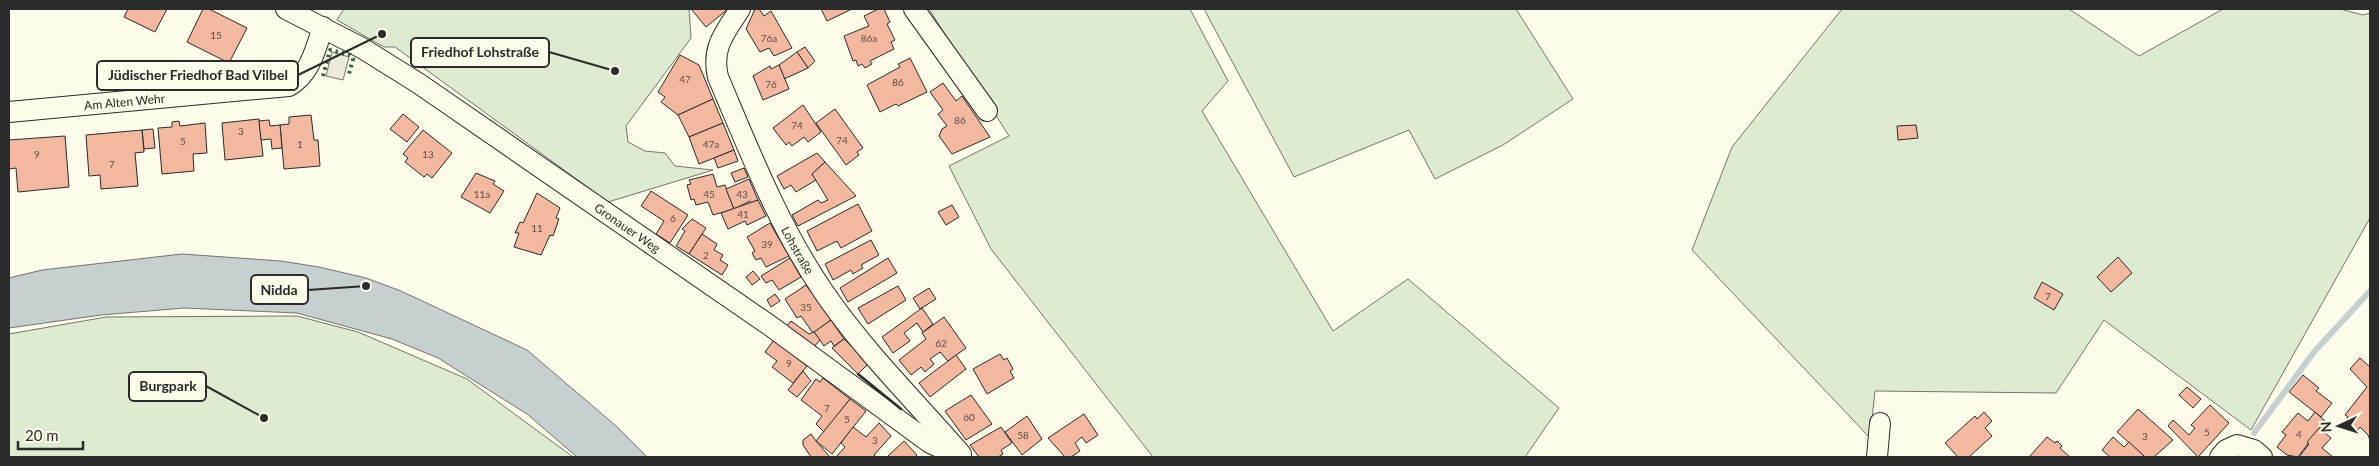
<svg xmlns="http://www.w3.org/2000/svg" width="2379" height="466" viewBox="0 0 2379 466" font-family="Lato,sans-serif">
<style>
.green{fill:#deebd1;stroke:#74746e}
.parking{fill:#eceadb;stroke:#74746e}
.water{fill:#c7d0d0;stroke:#74746e}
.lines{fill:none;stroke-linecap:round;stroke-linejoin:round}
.stream{stroke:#c7d0d0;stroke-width:6}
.building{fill:#f2b8a0;stroke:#2b2b2b}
.minor-casing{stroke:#2b2b2b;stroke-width:22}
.minor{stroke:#fdfbea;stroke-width:20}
.hedge{stroke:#34623c;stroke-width:4;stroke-dasharray:2.5 4;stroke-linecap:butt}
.wall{stroke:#2b2b2b;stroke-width:2.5}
.labels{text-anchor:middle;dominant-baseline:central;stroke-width:4;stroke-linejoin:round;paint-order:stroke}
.number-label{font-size:10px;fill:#5d4e48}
.street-label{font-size:12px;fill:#2b2b2b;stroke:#fdfbea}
.leader{fill:none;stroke:#2b2b2b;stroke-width:2}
.callout-dot{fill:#2b2b2b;stroke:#fdfbea;stroke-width:2}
.callout{fill:#fdfbea;stroke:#2b2b2b;stroke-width:2}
.callout-label{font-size:14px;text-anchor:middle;font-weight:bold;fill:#2b2b2b}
</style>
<rect width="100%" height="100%" fill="#fdfbea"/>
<g class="green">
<polygon points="344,9 689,9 691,38 626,126 628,142 645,151 665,153 675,166 713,170 608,202 395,47 384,47 337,20"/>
<polygon points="929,9 1190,9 1228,81 1202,111 1333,331 1408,279 1559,408 1525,457 1153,457 991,249 949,166 1009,136"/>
<polygon points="1204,9 1516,9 1573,99 1503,145 1435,179 1409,130 1294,177"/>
<polygon points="1842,9 2069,9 2139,56 2223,9 2340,9 2363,15 2370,13 2370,218 2251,430 2104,320 2056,393 1875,391 1870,438 1692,250 1732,147"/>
<polygon points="297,316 358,332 467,379 573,457 9,457 9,334 106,317"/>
</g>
<polygon class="parking" points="332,52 349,57 343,80 326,76"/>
<polygon class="water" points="182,254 281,261 319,267 366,278 401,291 527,350 615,425 647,457 577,457 527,414 438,358 392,339 297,313 184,308 101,315 9,328 9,278 42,270"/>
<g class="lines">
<polyline class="stream" points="2254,433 2314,352 2370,291"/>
</g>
<g class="building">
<polygon points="128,9 167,9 155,32 124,17"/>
<polygon points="203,9 209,9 247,28 229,63 187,42"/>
<polygon points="691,9 728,9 706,27"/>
<polygon points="755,9 759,9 764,16 771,11 792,48 774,56 769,48 760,52 746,29"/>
<polygon points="821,9 852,9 827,21"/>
<polygon points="878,9 884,9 890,22 887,24 895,40 891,42 894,49 870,61 872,64 865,68 862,64 858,66 856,60 853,61 844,36 869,26 864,16"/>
<polygon points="805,47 815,61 808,68 797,52"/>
<polygon points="797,52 808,68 784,79 779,65"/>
<polygon points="680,55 699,65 713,99 678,115 661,102 665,97 658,92"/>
<polygon points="910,58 927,92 898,106 896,104 880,112 867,85 900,67 898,64"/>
<polygon points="779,65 789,89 763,100 753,76 770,66 771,69"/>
<polygon points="943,83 956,101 962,96 990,137 952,154 939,136 942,129 947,126 938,114 943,110 930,92"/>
<polygon points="713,99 723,123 689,137 678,115"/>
<polygon points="803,105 821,132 808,142 804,137 792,146 789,142 786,145 773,128"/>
<polygon points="835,109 863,148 857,152 859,155 846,165 816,123"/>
<polygon points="403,114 419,127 407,142 390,129"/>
<polygon points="311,115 314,140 318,140 320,166 284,169 280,125 289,124 289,117"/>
<polygon points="259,119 263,156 225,160 222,123"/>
<polygon points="269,120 270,126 280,125 282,148 272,149 271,139 261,140 259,121"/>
<polygon points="179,121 180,126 205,123 207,153 193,154 194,171 162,174 158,128 172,127 172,122"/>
<polygon points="723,123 734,150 699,164 689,137"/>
<polygon points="1916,125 1918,138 1898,140 1897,126"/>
<polygon points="153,129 155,148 144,149 142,130"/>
<polygon points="142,130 144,152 135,153 138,186 101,189 100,175 89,176 86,135"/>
<polygon points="423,130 452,153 432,178 427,174 424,177 405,162 408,158 403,154"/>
<polygon points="65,136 69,187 18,192 16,168 9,169 9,140"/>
<polygon points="734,150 738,161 718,168 714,158"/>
<polygon points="817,153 825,162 812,174 816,180 796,192 791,185 784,189 777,176"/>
<polygon points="825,162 856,196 798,226 792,215 818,200 821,203 828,200 812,174"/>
<polygon points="744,168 748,177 735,182 731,173"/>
<polygon points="476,173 495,181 493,184 504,191 490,213 461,197"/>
<polygon points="713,174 717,187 725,185 734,209 713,215 708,202 696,205 694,199 691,200 687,185 691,184 689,180"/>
<polygon points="749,179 758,200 751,203 750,201 734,209 726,189"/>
<polygon points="651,191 688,215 670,243 656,234 664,221 641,206"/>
<polygon points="537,193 560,208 556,218 559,219 553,236 550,235 541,255 514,247 519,233 515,233 520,222 523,223"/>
<polygon points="758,200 766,216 747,225 745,221 728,229 721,213"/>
<polygon points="858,204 872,231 841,248 837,241 817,251 807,231"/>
<polygon points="952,205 959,217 946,225 938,212"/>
<polygon points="692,219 706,228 689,254 676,246 685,231 682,229"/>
<polygon points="770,223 789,256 766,267 761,258 756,260 752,253 755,251 747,237"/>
<polygon points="702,234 717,244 714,250 723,255 720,260 728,265 722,275 689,254"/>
<polygon points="871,240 879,255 861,265 863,268 853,274 851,270 833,280 825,264"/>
<polygon points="2118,257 2132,273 2111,292 2097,277"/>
<polygon points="790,258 801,277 779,290 772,280 766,283 761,276"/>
<polygon points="888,258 897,273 848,302 840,288"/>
<polygon points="753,271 760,279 752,285 746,277"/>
<polygon points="2042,282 2063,294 2054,310 2034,298"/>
<polygon points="806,285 831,320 813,333 801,316 797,318 785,299"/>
<polygon points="898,286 906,300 868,324 858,308"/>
<polygon points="929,288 936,299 920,309 913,298"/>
<polygon points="775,294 780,301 771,307 767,300"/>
<polygon points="922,308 933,324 923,332 917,323 904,333 910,341 893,353 882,337"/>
<polygon points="944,317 966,348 948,361 940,352 930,359 934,364 925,372 921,367 911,375 899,360 926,339 922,333"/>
<polygon points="831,320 844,339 834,346 831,341 824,346 814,332"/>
<polygon points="791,321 809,334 814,332 820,340 813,348 785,328"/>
<polygon points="844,339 869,363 858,374 832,348"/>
<polygon points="774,340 807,366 793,383 772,367 777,361 765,352"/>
<polygon points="1000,354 1004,360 1007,358 1013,369 1010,371 1014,378 987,394 973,369"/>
<polygon points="956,355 966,369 930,397 919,383"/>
<polygon points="2360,358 2370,367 2370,440 2368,435 2360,427 2357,431 2354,429 2345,421 2348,417 2345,415 2367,387 2350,369"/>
<polygon points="803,371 811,381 797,397 788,390"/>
<polygon points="2303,375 2319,388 2316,391 2332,403 2321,417 2289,392"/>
<polygon points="823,378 850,399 824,432 816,424 822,416 801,400 816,379 820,382"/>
<polygon points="2187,387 2201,399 2193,408 2179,395"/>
<polygon points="971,395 992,424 966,440 945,411"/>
<polygon points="850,399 866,411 832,454 816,441"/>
<polygon points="2210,405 2229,423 2198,457 2168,426 2173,420 2189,435 2195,428 2191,425"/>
<polygon points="2138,409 2173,440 2154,457 2145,457 2117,432"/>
<polygon points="1984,412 1992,421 1985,428 1992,436 1969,457 1958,457 1945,443 1975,416 1977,419"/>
<polygon points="2315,412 2325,421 2298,457 2287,455 2277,447 2286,435 2282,432 2298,413 2308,421"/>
<polygon points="1084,414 1098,435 1086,443 1082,437 1075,443 1080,451 1071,457 1065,457 1048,438"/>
<polygon points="1027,416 1042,439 1022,455 1005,432"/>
<polygon points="879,423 891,436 874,455 876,457 836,457 845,447 841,443 853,427 866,437"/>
<polygon points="1001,427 1012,443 1001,450 1003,454 998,457 979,457 970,445"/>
<polygon points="2319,428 2331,438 2322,448 2333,457 2299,457 2309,444 2307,442"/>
<polygon points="811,434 816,441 830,457 811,457 803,445 803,440"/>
<polygon points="2047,437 2055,443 2057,441 2062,446 2060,448 2070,457 2029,457"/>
<polygon points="2113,437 2124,447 2129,442 2145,457 2110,457 2102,450"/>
<polygon points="904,441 917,455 915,457 887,457"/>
</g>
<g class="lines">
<defs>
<g id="minor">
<path id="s1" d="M286,9L362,48L418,83L769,325L930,443L961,457"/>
<path id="s2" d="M740,9C725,33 711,47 718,77C749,150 778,225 823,291C863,350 915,401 961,454"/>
<polyline points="914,9 987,111"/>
<path id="s3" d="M9,112L289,86C311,73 315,50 323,27"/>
<polyline points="1877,457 1880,423"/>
<polyline points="2220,457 2226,450 2237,445 2254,450 2262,457"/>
</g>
</defs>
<use href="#minor" class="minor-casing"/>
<use href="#minor" class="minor"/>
<polyline class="hedge" points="323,76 330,50 350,55 353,59 349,74"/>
<polyline class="wall" points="858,374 901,409"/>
</g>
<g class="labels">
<g class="number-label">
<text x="216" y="35">15</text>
<text x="769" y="38">76a</text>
<text x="869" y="38">86a</text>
<text x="685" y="79">47</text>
<text x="898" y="82">86</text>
<text x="771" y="84">76</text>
<text x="960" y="120">86</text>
<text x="797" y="125">74</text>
<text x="241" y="131">3</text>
<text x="842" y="140">74</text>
<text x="183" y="141">5</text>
<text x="300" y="144">1</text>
<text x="711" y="144">47a</text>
<text x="37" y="154">9</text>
<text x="428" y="154">13</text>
<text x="112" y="164">7</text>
<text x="482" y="194">11a</text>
<text x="709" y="194">45</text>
<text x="742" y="194">43</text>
<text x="743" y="214">41</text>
<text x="673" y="218">6</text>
<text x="537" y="228">11</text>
<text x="767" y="244">39</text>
<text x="706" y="255">2</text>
<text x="2048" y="296">7</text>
<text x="806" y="307">35</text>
<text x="941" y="343">62</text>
<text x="789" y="363">9</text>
<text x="827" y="408">7</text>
<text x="969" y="417">60</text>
<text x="847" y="419">5</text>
<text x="2207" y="432">5</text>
<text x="2299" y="434">4</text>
<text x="1023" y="435">58</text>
<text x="2145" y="436">3</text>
<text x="875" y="440">3</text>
</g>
<g class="street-label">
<text stroke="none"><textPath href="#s3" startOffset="116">Am Alten Wehr</textPath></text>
<text stroke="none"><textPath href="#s1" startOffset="406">Gronauer Weg</textPath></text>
<text stroke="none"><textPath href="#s2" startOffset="265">Lohstraße</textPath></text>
</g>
</g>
<path class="leader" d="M615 71L549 52M382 34L298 75M366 286L308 290M264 418L206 386"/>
<g class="callout-dot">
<circle cx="615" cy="71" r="5"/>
<circle cx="382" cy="34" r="5"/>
<circle cx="366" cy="286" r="5"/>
<circle cx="264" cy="418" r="5"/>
</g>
<g class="callout">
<rect x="411" y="38" width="138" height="29" rx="5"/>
<rect x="97" y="61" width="201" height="29" rx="5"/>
<rect x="251" y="275" width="57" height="29" rx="5"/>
<rect x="129" y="372" width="77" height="29" rx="5"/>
</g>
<g class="callout-label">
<text x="480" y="57">Friedhof Lohstraße</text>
<text x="198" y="80">Jüdischer Friedhof Bad Vilbel</text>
<text x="279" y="295">Nidda</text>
<text x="168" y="391">Burgpark</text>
</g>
<rect width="2379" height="466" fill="none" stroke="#2b2b2b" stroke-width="20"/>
<g transform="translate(2339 426) rotate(266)" stroke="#fdfbea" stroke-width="4" paint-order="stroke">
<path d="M0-4L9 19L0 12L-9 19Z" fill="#2b2b2b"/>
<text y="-8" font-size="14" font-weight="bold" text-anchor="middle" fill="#2b2b2b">N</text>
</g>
<path d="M18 441v8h65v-8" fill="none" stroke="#2b2b2b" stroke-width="2.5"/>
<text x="25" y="441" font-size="15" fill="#2b2b2b" stroke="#fdfbea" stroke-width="4" paint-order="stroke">20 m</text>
</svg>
